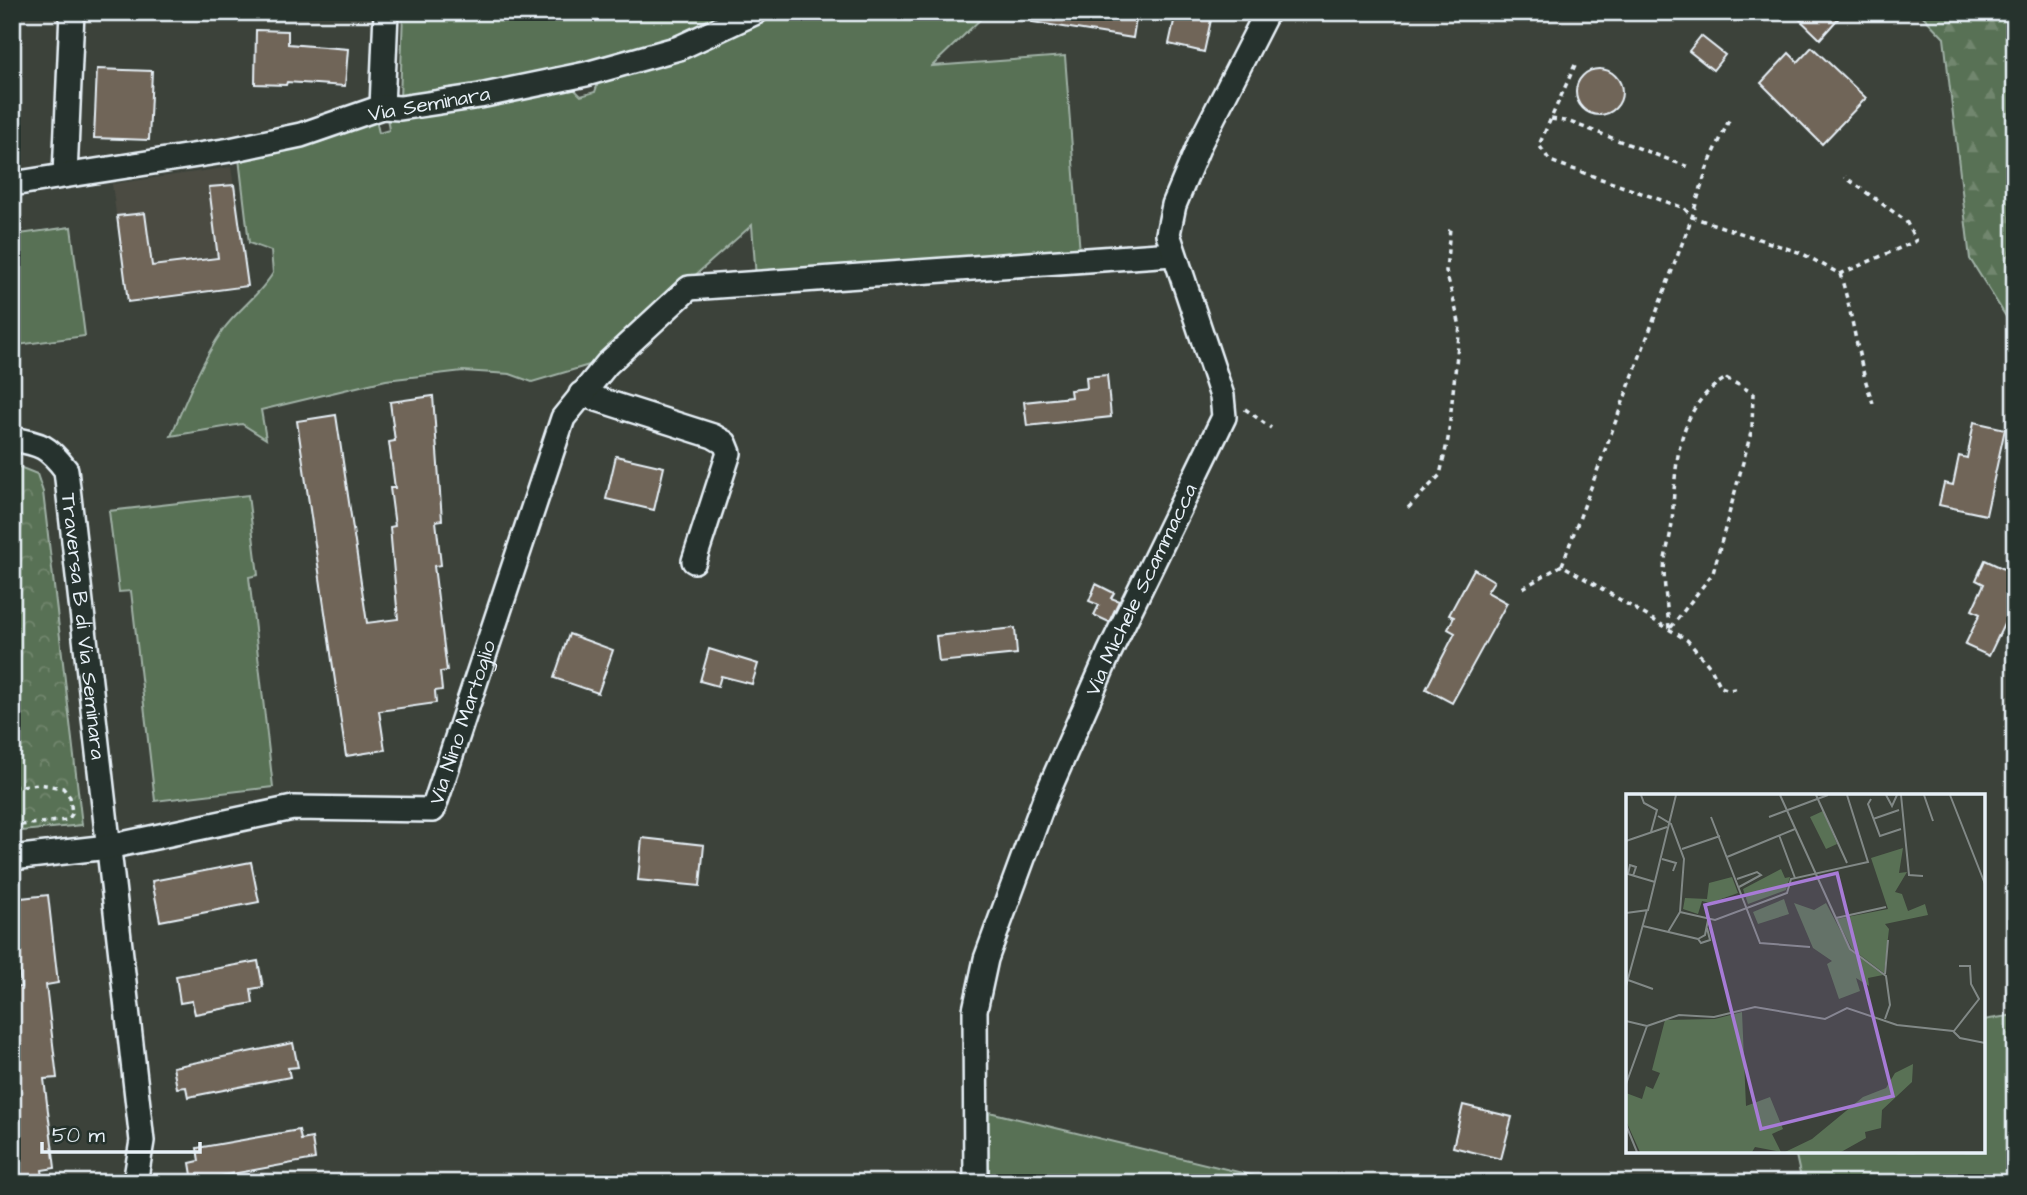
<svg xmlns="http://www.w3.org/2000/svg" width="2027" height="1195" viewBox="0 0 2027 1195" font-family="'Architects Daughter',sans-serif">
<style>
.built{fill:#4b4c43}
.grass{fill:#597155;stroke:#a0b1a6;stroke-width:2}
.forest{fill:url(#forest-firs);stroke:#a0b1a6;stroke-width:2}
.park{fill:url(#park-crowns);stroke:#a0b1a6;stroke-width:2}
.building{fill:#6f6558;stroke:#e8f1f8;stroke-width:2}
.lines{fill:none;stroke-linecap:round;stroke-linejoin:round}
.minor-casing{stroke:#e8f1f8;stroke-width:28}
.path{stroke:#e8f1f8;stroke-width:3.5;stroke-dasharray:5 5;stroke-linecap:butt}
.minor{stroke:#26332d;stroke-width:23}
.labels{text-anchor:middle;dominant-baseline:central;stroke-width:5;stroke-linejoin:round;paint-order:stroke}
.street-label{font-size:21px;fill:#e8f1f8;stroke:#26332d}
.inset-road{fill:none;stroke:#818886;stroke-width:2}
.view{fill:#a77bd6;fill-opacity:0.15;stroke:#a77bd6;stroke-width:3.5}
.inset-edge{fill:none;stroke:#e8f1f8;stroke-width:3.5}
</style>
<defs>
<pattern id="forest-firs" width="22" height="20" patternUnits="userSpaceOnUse" patternTransform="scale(1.75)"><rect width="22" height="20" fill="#597155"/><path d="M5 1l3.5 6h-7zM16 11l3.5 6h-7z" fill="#71866e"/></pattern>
<pattern id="park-crowns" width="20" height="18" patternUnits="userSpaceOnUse" patternTransform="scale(1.75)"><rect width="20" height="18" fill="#597155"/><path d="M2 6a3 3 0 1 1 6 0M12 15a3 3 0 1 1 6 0" fill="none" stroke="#71866e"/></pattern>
</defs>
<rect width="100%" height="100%" fill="#3c423a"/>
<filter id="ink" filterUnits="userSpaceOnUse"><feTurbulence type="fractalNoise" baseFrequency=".0143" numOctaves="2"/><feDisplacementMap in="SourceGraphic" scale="14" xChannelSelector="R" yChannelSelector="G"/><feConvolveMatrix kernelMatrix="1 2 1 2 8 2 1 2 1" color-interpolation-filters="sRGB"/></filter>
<g filter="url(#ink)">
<polygon class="built" points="231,167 248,286 128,302 112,184"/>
<g class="grass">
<path d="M403,12H730C631,61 508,82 400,100Z"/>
<path d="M771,12H988L932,66L1065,56L1080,253L756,278L752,225L596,363L532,382L510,374L463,371L386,380L261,410L266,439L242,424L171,436C186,400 201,362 223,330C238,309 260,295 273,273L271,251L249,243L239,158L320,142L376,120L379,133L389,130L387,117L570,85L581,96L595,92L600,77L701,52Z"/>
<polygon points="71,227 85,336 18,345 12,301 12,235"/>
<polygon points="248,495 258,575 249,577 273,787 155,801 131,591 119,592 109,511"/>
<polygon points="2015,1015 2015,1183 1802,1183 1795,1151 1983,1151 1983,1020"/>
<polygon points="985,1111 1284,1183 986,1183"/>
</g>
<polygon class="forest" points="1919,12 2015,12 2015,331 1970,259 1944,38"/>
<polygon class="park" points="12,464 37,474 43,492 82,825 12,832"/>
<g class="building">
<polygon points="1033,12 1137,12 1133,38 1032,22"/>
<polygon points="1176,12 1211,20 1204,52 1169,44"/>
<polygon points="1792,12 1844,12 1820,39"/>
<polygon points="256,30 288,31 288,44 348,49 345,86 287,82 286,85 255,84"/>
<polygon points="1701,36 1725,55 1713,70 1689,51"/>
<polygon points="1812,47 1866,98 1822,144 1761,83 1789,53 1798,62"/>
<circle cx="1599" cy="92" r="23"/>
<polygon points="97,69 152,71 149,140 94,138"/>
<polygon points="234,185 248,286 128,302 117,216 145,213 152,266 218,258 209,187"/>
<polygon points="1107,375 1111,417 1027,426 1024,402 1071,397 1070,390 1087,388 1086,377"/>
<polygon points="433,396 442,520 436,521 441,565 434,566 447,671 440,672 442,690 435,691 436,703 379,711 385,750 346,756 297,421 336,415 367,623 398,619 390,527 395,526 390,488 395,488 389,442 395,441 390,402"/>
<polygon points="1974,422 2005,429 1986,515 1939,505 1944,483 1953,485 1959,456 1967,458"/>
<polygon points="616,456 664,467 654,510 606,499"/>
<polygon points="1985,560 2015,574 2015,601 1989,656 1965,645 1980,614 1972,610 1984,584 1976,580"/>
<polygon points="1474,569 1494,581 1487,592 1507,603 1452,703 1426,689 1455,633 1448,629 1454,617 1449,615"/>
<polygon points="1096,584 1114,593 1111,598 1119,601 1109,622 1094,615 1099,605 1089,601"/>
<polygon points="1015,628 1017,654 939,662 936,636"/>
<polygon points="569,634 613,650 598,693 554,678"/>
<polygon points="709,649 758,664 752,684 721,676 718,686 700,681"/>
<polygon points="642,838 704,845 700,886 638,880"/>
<polygon points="251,862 259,902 160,921 152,881"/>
<polygon points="48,895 58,983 46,985 57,1078 44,1079 55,1168 42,1170 44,1183 18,1183 12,1132 12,1083 18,1082 12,988 21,987 12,899"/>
<polygon points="258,961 263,987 251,989 253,1003 195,1014 192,1001 180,1003 176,976"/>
<polygon points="293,1043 298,1067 288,1068 290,1077 188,1097 186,1087 177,1088 173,1067"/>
<polygon points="1463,1105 1512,1117 1501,1159 1453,1147"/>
<polygon points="299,1130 301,1140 312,1138 315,1159 193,1181 190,1163 199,1161 197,1148"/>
</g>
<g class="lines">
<defs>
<g id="minor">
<polyline points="382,107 386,12"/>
<polyline points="65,175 72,12"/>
<polyline points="12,184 230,150 301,135 382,107 400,108 480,96 586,74 679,48 756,12"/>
<polyline points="581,394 713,436 725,443 729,453 694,561"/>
<path id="s1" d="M12,439C41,444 48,446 66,470L142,1141L135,1183"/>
<path id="s2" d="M12,858L108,847L293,808L433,810L563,418L607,364L689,288L1173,254"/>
<path id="s3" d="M976,1183L975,1010L986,959L1044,801L1109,653L1224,417L1222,396L1168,234L1174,205L1200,143L1267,12"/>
</g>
</defs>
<use href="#minor" class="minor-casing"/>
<g class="path">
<polyline points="1526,21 1530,12"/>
<path d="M1575,65L1539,145L1550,161L1684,208L1692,217L1801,253L1840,274C1854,317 1857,361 1873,403"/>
<polyline points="1551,119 1570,122 1691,168"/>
<polyline points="1840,274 1916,241 1906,221 1845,177"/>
<path d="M1726,378L1753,393L1752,429L1713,573L1669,630C1668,607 1662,581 1665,559C1667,547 1671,535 1672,522C1676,468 1674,409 1726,378Z"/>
<polyline points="1245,409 1271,428"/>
<polyline points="1408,508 1440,475 1448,439 1460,326 1446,271 1450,228"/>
<polyline points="1562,565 1692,217 1707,168 1730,118"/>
<polyline points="1523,588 1562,565 1687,640 1711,668 1721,687 1729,690 1739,688"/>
<polyline points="12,787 39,784 63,788 70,797 72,814 68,820 12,826"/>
</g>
<use href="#minor" class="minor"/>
</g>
</g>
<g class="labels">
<g class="street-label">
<text transform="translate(429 104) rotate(-10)">Via Seminara</text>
<text stroke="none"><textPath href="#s3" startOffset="626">Via Michele Scammacca</textPath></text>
<text stroke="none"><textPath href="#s1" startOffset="222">Traversa B di Via Seminara</textPath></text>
<text stroke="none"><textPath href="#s2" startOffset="518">Via Nino Martoglio</textPath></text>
</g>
</g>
<g transform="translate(1626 794)">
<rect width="359" height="359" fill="#3c423a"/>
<path d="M197,17L211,50L200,55L184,23ZM277,54L273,79L281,78L269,98L276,100L282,117L299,110L302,121L259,130L263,135L258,179L226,155L211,125L262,115L245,64ZM158,105L163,120L132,130L127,118ZM168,109L188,116L200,109L225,157L257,181L242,184L243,192L230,184L234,197L213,205L201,170L206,167L187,154ZM116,218L120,312L144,303L157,335L146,340L155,358L129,353L126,358H14L0,327V299L16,305L20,292L27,295L34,279L26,276L39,226L89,225Z" fill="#597155"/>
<path d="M287,270L286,288L256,316L255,334L239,338L240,344L215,358H159L186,345L237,303L260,294L269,279Z" fill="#597155"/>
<path d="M155,75L159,84L164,83L160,96L122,110L117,95ZM106,83L112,99L84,109L76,107L72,120L57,115L59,104L81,105L83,89Z" fill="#597155"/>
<path class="inset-road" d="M15,1L18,9L31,16L25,38M154,1L224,155L260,182L264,211L259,225M190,1L221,69M260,1L266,12L271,1M275,1L283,81L297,82M298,1L307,27M324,1L359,90M245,5L242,10L254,42L275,35M32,22L45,30L58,65L54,118L42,138M85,23L134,149L184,153M143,23L202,1M247,25L273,16M153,41L169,84M0,47L41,33M56,55L94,42M101,63L169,35M36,65L50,69L47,77M7,82L10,73L4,71L2,80L29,88M111,85L131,78L135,81L113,93M54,118L89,126L161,99L165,85L242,68L221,1M0,119L22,116L50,1M210,124L260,113M17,132L72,145L75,149L84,146L81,134M72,145L79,141L82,126M259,180L262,146M2,186L27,195M0,192L21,116M0,227L21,232M21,232L53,221L88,223L129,213L199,225L221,214L271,231L327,237L334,244L359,249M328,237L353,205L345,190L344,172H333M0,290L21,232M0,331L11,358"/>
<path class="view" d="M211,79L267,302L135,335L79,111Z"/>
<rect width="359" height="359" class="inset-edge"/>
</g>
<rect width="2027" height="1195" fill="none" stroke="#26332d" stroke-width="42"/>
<rect x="21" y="21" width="1985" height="1153" fill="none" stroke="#e8f1f8" stroke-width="2.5" filter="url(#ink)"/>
<path d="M42 1142v10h158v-10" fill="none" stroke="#e8f1f8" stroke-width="3.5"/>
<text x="52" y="1142" font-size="21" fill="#e8f1f8" stroke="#26332d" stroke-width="5" paint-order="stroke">50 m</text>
</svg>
